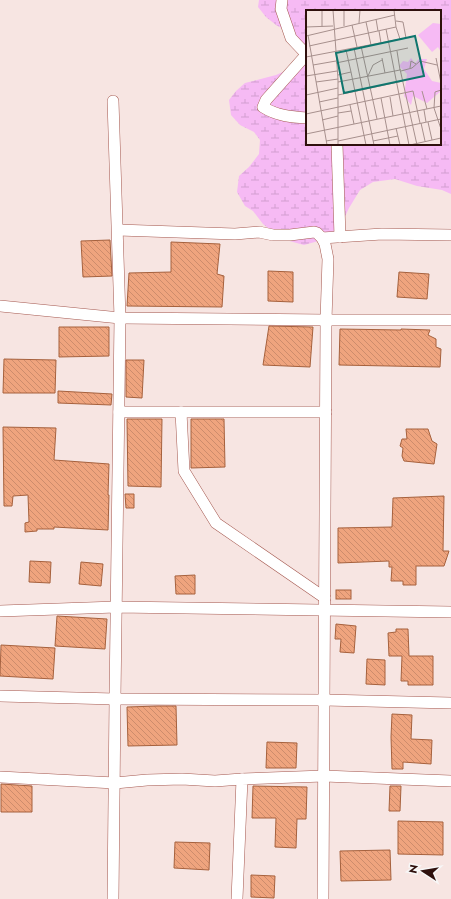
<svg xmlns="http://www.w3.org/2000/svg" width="451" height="899" viewBox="0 0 451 899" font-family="Jost,sans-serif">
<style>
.wetland{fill:url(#wetland-marsh);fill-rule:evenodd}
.building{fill:url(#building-back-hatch);stroke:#a6613d}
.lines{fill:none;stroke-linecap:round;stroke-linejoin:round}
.street-casing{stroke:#a5584f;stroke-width:12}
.street{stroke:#fff;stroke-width:11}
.inset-road{fill:none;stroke:#a7908d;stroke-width:1}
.view{fill:#0f766e;fill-opacity:0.15;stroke:#0f766e;stroke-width:2}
.inset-edge{fill:none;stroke:#2f100d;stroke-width:2}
</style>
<defs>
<pattern id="wetland-marsh" width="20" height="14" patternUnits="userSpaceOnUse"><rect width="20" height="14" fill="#f6baf4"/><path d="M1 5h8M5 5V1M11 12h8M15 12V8" fill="none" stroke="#d39fd0"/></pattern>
<pattern id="building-back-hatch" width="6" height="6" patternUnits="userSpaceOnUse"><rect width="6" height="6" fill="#efa47e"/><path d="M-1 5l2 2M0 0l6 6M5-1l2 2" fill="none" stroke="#cd8c6c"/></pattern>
</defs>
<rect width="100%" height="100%" fill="#f7e5e2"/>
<path class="wetland" d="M259,0H451V194L442,190L417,186L395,179L373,182L360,190L349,208L340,227L322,240L304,245L282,239L263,224L253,211L245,206L237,192L239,176L249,167L259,154L260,140L254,132L240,125L231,115L229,100L236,91L245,83L276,75L294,67L299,58L300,48L294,35L276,25L266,17L258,7ZM307,11H440V144H307Z"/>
<g class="building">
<polygon points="110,240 112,276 83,277 81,241"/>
<polygon points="171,242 220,244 217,274 224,276 222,307 127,306 129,273 171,272"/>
<polygon points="268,271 293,272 293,302 268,301"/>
<polygon points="399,272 429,274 427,299 397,297"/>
<polygon points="269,326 313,327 310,367 263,365"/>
<polygon points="59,327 109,327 109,356 59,357"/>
<polygon points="340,329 401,330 401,329 430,330 428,335 436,339 436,347 441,349 440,367 339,365"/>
<polygon points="4,359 56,360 55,393 3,393"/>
<polygon points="126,360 144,360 142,398 126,397"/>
<polygon points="58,391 112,394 111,405 58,403"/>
<polygon points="127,419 162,419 161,487 128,486"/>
<polygon points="191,419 224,419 225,467 191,468"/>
<polygon points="3,427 56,428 54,460 109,464 108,495 109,495 108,530 54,527 54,529 37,529 37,531 25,532 25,523 29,522 28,495 13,496 12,506 4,506"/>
<polygon points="406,429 428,429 432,441 437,444 434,464 404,461 402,456 403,448 400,446 402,439 407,439"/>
<polygon points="125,494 134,494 134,508 126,508"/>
<polygon points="444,496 443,551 449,551 444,566 416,566 416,585 403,585 403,581 391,581 392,567 389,567 389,561 338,563 338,528 392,527 393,498"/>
<polygon points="30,561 51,562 50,583 29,582"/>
<polygon points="81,562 103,564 101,586 79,584"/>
<polygon points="195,575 195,594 176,594 175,576"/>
<rect x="336" y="590" width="15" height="9"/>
<polygon points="57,616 107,619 105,649 55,646"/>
<polygon points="336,624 356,626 354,653 340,652 341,639 335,639"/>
<polygon points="396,629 408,629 409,656 433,656 433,685 408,685 408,681 401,681 402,656 389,656 388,633 396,632"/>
<polygon points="1,645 55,648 53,679 0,676"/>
<polygon points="367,659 385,660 385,685 366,684"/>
<polygon points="158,706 176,706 177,745 128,746 127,707"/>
<polygon points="392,714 412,715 411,739 432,740 431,764 403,762 403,769 392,769 391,737"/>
<polygon points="267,742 297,743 296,768 266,768"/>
<polygon points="1,784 32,786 32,812 1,812"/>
<polygon points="253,786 307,787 306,819 297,819 296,848 275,847 276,818 252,818"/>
<polygon points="390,786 401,786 400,811 389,811"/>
<polygon points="398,821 443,822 443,855 398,854"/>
<polygon points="175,842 210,843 209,870 174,868"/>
<polygon points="390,850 391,880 341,881 340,851"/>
<polygon points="251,875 275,876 274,898 251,897"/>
</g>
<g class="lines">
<defs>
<g id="street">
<polyline points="282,0 281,9 291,38 307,55"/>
<path d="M306,55L266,100L263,107C277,116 292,117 307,118"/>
<polyline points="337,144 340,237"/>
<polyline points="118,230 235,234 259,232 273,235 290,235 314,232 317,233 322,238 325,244 328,259 326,320 323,899"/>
<polyline points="322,238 382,234 451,235"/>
<polyline points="0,306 120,318 326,320 451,320"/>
<polyline points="119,412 326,412"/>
<polyline points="181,412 184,471 216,523 325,598"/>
<polyline points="0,611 116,607 451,612"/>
<polyline points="0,696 115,699 324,700 451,703"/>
<polyline points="0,777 115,783 147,780 182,779 215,781 242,779"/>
<polyline points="113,899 115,699 120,318 113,101"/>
<polyline points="237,899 242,779 324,776 451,781"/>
</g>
</defs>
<use href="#street" class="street-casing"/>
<use href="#street" class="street"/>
</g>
<g transform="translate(306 10)">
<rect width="135" height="135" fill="#f7e5e2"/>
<path d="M127,13L135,14V42L132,37L126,42L112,25ZM105,48L109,53L113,49H121L118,59L126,71L135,73V81L121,93L107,86L105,95L98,86L101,64L93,56L97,51L102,52Z" fill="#f6baf4"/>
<path class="inset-road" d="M16,0V17M27,0L32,69V135M38,0V16M70,9L72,21M60,12L65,35M53,13L54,0M46,15L51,37M0,17L27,16M90,17L94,29M80,19L103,135M73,21L75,33M2,25L21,135M0,26L89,5M3,36L90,17L88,0M55,36L71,109M48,38L68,135M40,40L45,62M0,47L100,28L97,12L90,11M76,48L79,63M130,48L135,73M30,53L102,38M7,55L30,51M104,58L105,51L110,54M94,59L111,135M95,61L106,58L114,51L131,55M32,65L45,62L60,135M0,66L31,61M62,66L67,55L76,50M10,72L32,69M32,72L94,60L91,41M135,80L129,82L128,98L135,119M116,81L121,99M0,85L32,78M32,85L97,71M84,87L87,106M75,88L84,135M13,92L32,88M44,95L48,114M118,100L120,112M32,103L45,101M0,104L107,81L114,113M16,110L32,106M122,112L126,130M115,113L119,131M90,118L94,135M0,124L135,96M20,131L32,129M32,131L135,109M67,131L92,126M104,135L135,128"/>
<path class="view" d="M109,26L118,66L38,83L30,43Z"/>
<rect width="135" height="135" class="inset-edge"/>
</g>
<g transform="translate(423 871) rotate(282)" stroke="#f7f7f7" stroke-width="3" paint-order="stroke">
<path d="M0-3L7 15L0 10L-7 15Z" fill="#2f100d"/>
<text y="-6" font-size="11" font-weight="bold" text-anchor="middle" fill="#2f100d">N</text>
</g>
</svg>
